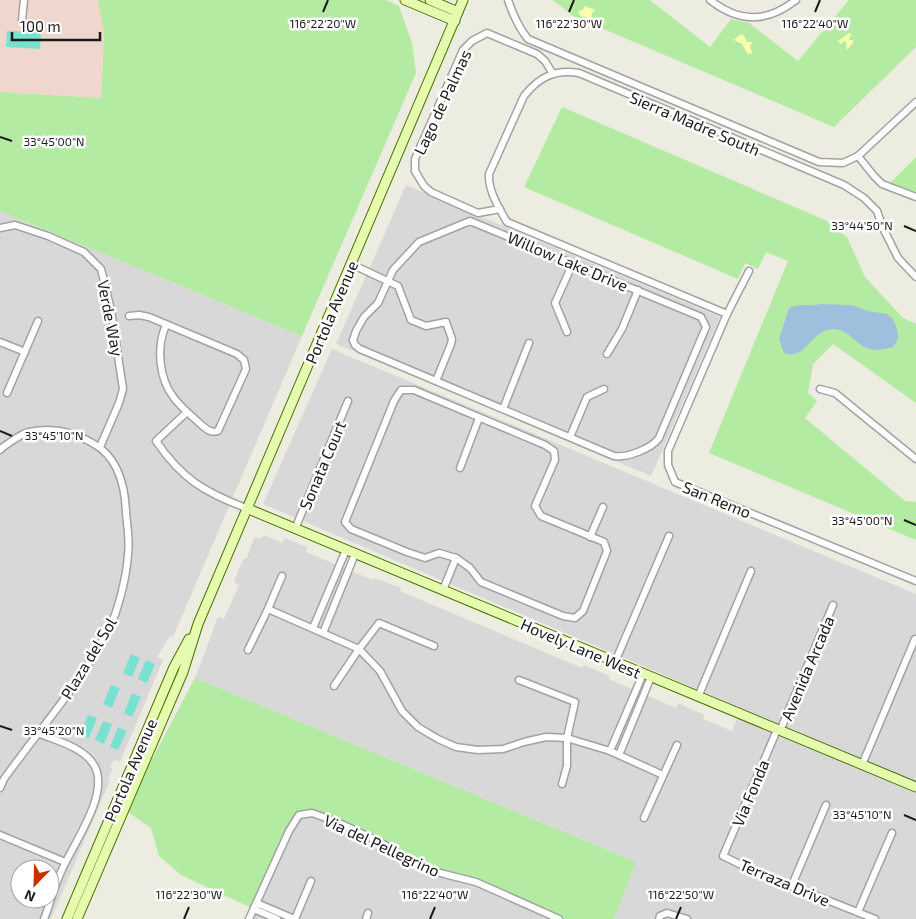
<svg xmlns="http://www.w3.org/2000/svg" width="916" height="919" viewBox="0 0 916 919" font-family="'Exo 2',sans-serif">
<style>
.residential{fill:#d9d8d8;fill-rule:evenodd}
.commercial{fill:#f0d7cd}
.grass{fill:#b4eba2}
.sand{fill:#fcffac}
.pitch{fill:#79e1d2}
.water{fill:#9ec0dd}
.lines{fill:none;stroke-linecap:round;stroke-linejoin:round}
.street-casing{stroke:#a2a2a2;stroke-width:9}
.secondary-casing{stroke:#4b7301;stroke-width:11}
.street{stroke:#fff;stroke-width:6}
.secondary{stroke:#e5fcaf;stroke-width:9}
.ticks{fill:none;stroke:#1b1b1b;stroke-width:2}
.labels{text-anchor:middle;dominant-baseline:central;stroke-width:5;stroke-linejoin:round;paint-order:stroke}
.street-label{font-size:16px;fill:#1b1b1b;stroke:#fff}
.ticks-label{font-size:12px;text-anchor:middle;fill:#1b1b1b;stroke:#fff;stroke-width:5;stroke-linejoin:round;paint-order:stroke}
</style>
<rect width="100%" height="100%" fill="#edece0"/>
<g class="residential">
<polygon points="406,185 720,317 651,476 336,344"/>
<path d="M0,211L302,336L173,637L170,636L157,657L163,660L120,762L114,759L110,767L113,769L108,779L110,780L51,919H0ZM20,869H50V899H20Z"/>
<polygon points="332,349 916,594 916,919 614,919 636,862 195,678 218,617 224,619 239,585 234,582 243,559 246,559 254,538 262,538 264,535 282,543 285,538 307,547 306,552 373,580 375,578 401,588 400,591 582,668 584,665 610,676 609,679 676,708 678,703 704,715 703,719 732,731 741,708 263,504"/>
<polygon points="312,813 559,919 248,919 299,815"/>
</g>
<polygon class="commercial" points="0,0 98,0 104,33 101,98 0,92"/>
<g class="grass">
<polygon points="98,0 386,0 399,6 412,43 416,73 302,336 0,211 0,92 101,98 104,33"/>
<polygon points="553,0 650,0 710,47 731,19 749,23 798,61 849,0 916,0 916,47 834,127 573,16"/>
<polygon points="562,107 825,220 847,237 865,277 903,318 916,324 916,403 833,344 813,364 808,393 817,401 805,418 905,501 916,502 916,540 709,453 788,261 766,252 758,269 745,263 738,279 524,187"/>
<polygon points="916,157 916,192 890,183"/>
<polygon points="195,678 636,862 614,919 559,919 312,813 299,815 256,910 181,875 159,856 151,828 125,810"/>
</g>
<g class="sand">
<polygon points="585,6 595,10 592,13 591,19 581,16 579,14 579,11 583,10"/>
<polygon points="849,33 851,34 849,40 853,40 853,43 847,50 846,42 844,41 841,44 838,41"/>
<polygon points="741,34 744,36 747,42 752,42 750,47 752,53 751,54 747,53 742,44 734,40"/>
</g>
<g class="pitch">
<polygon points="7,31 41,32 40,49 6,47"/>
<polygon points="131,654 140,658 132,677 123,673"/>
<polygon points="146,660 155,664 147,683 138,679"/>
<polygon points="111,685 120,688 112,708 103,704"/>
<polygon points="132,693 141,697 132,717 124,713"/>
<polygon points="88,715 97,718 89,738 80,734"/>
<polygon points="103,721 112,724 104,744 95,740"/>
<polygon points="118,727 127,731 118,750 110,747"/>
</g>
<path class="water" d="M820,304L851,305L868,311L887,314L893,319L897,329L898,339L893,347C886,349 878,351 870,349C856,346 848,328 833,329C810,330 807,361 784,353L779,339L789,308C799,303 809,307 820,304Z"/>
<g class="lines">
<defs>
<g id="street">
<path d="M508,0C513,15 518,27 528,39L819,162L843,163L858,156L874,176L882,184L916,197"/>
<path d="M710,0C739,23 767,23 796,0"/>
<polyline points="22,20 24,0"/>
<polyline points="858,156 916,102"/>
<polyline points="500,209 478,213 431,192 424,186 415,171 415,159 463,50 472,41 487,33 537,54 545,61 553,74"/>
<path d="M470,221L701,317L706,327L659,438C651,449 627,458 614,456L360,349L355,345L353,340L356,331L364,317L378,303L393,270L419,242Z"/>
<polyline points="0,228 15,225 48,236 84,252 101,269 111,310 123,389 119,403 100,447"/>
<polyline points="351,264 398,286 411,320 426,326 446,322 452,339 451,344 436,381"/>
<polyline points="749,271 727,314 668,451 668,465 675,482 916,581"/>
<path d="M727,314L507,222C499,208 488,191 489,174L524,96C539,77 555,69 579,73L844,185L864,198L877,211L883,228L898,258L916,277"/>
<path d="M129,316L139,315L149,317L237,354L244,360L246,369L218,431C209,434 203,426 196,420C188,413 180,406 174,398C159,379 156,347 166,325"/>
<polyline points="567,332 555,303 573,263"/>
<polyline points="0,342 25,352"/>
<polyline points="607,354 622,329 638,290"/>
<polyline points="820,389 835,393 916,459"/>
<polygon points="401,390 414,390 545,445 554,451 555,460 535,506 541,516 604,542 607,551 583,611 575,618 563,616 481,582 470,568 456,558 439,553 425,558 407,552 351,529 345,522 394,401"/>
<polyline points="7,393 38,321"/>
<polyline points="503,409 529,343"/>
<path d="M187,412L156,441C182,479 204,492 246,508"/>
<polyline points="570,437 587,397 604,389"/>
<path d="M0,450L3,447C11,442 20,434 29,432C52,427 75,432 94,444C119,458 125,487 126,512C127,526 130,541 128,554C127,575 118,612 108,631C80,684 39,730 4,779L0,788"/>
<polyline points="460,468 479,418"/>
<polyline points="295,529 348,401"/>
<polyline points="590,537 603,507"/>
<polyline points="443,590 456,558"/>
<polyline points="268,609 359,649 380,671 402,711 418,727 438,739 456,747 478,750 503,749 524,742 546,737 567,738 610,751 663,775"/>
<polyline points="313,628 346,550"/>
<polyline points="323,633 355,554"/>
<polyline points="248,650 268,609 282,576"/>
<polyline points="615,662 669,536"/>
<polyline points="519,680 575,702 567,738 567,766 562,784"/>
<polyline points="334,686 359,649 379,623 434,646"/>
<polyline points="698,697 751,571"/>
<polyline points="777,730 723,856 756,872 875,919"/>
<polyline points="780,731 833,605"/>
<path d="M38,733C57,741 83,747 94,765C111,794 72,845 61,872C54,887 50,904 44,919"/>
<polyline points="610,751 643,674"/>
<polyline points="619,755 651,677"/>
<polyline points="862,765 915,639"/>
<polyline points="644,818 677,745"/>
<polyline points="0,835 65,862"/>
<polyline points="792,885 826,805"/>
<polyline points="858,912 892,833"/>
<polyline points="249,919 289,831 299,815 312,813 337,822 380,842 417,865 444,874 476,882 559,919"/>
<polyline points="277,919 256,910 255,906 259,904 294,919"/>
<polyline points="295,919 311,881"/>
<polyline points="366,919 368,913"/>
<polyline points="659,919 660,916 667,913 687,919"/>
</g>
<g id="secondary">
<polyline points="405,0 455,21"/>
<polyline points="430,0 458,12"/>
<polyline points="246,508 916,787"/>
<polyline points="67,919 174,667 189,639"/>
<polyline points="77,919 183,672 198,624 463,0"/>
</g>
</defs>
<use href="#street" class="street-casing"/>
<use href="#secondary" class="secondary-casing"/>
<use href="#street" class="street"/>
<use href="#secondary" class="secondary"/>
</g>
<path class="ticks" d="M323,12L328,0M569,12L574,0M815,12L820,0M0,137L12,141M904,226L916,231M0,431L12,436M904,520L916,525M0,726L12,730M904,815L916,820M184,919L189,907M430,919L435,907M676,919L681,907"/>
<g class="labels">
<g class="street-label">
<text transform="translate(442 102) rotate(-65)">Lago de Palmas</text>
<text transform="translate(695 123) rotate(23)">Sierra Madre South</text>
<text transform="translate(568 261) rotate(23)">Willow Lake Drive</text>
<text transform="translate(331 312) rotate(-67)">Portola Avenue</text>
<text transform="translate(111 318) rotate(79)">Verde Way</text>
<text transform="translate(322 465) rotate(-67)">Sonata Court</text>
<text transform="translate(717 499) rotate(22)">San Remo</text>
<text transform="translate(581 648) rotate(23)">Hovely Lane West</text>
<text transform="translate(88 658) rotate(-59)">Plaza del Sol</text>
<text transform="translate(807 668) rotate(-67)">Avenida Arcada</text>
<text transform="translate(130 770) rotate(-67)">Portola Avenue</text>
<text transform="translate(750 793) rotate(-67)">Via Fonda</text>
<text transform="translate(382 845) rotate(25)">Via del Pellegrino</text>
<text transform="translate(785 882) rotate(23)">Terraza Drive</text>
</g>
</g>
<g class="ticks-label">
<text x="323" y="28">116°22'20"W</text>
<text x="569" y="28">116°22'30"W</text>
<text x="815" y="28">116°22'40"W</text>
<text x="54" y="146">33°45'00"N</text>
<text x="862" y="230">33°44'50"N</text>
<text x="54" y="440">33°45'10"N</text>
<text x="862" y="525">33°45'00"N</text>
<text x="54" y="735">33°45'20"N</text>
<text x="862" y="819">33°45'10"N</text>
<text x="189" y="899">116°22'30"W</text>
<text x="435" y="899">116°22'40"W</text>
<text x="681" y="899">116°22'50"W</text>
</g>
<g transform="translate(35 884) rotate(203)"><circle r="24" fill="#ffffff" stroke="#a4a4a4"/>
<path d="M0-4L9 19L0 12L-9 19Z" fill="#c63000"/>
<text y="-8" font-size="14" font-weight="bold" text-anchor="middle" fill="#1b1b1b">N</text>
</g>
<path d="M12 32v8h88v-8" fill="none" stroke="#1b1b1b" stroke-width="2.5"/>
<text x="20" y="32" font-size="15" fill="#1b1b1b" stroke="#ffffff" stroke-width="4" paint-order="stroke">100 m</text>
</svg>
